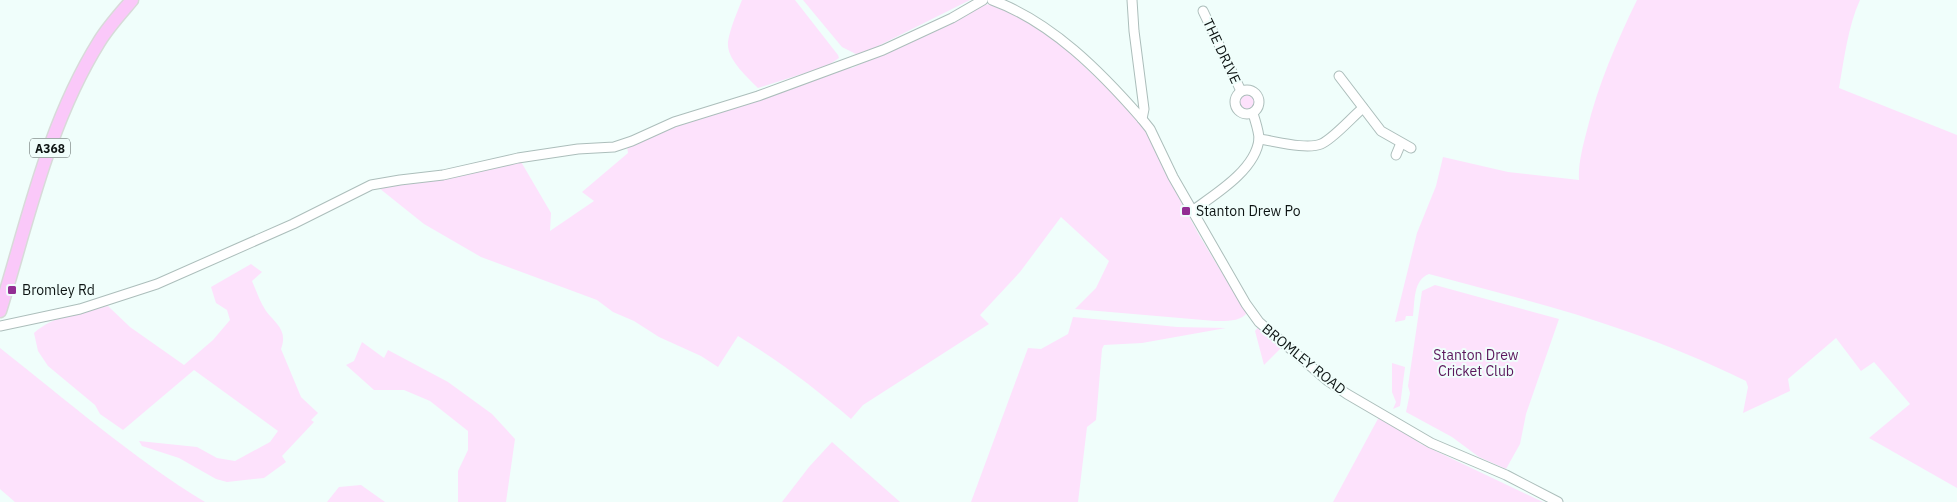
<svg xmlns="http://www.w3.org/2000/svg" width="1957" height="502" viewBox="0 0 1957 502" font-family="'IBM Plex Sans',sans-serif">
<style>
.green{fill:#fde2fc}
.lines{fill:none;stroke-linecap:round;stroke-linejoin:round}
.street-casing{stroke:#acbebb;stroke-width:11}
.primary-casing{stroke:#d8dad9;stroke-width:15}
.street{stroke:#fff;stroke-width:9}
.primary{stroke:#fac8f9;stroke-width:12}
.poi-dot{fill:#922d93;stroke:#f0fefb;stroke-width:2}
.labels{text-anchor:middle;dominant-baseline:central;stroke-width:4;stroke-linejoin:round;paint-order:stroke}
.shield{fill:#f0fefb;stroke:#525b59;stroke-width:1}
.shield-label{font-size:12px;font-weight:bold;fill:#0e1514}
.street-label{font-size:14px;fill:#0e1514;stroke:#f0fefb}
.poi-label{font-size:14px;fill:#0e1514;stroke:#f0fefb;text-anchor:start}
.park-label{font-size:14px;fill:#5b175c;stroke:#f0fefb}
</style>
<rect width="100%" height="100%" fill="#f0fefb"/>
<g class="green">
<path d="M742,0H795L838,55L839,58L827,66L758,88C748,78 729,61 728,46C727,36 738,10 742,0Z"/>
<polygon points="803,0 970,0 866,52 856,54 842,47"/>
<path d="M1637,0H1860C1848,26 1844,60 1839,88L1957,135V488L1869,438L1910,404L1874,362L1861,371L1836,338L1788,379L1790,391L1743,413L1748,387L1746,381C1707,362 1667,345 1626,331C1562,308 1495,292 1429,274C1413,280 1415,301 1413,316H1406L1405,320L1395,322L1417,233L1436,186L1443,157L1508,172L1579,180C1578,163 1583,146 1587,130C1598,85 1616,43 1637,0Z"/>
<path d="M993,4L1020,17L1065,48L1132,112L1145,128L1178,196L1199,235L1239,301L1248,312C1240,322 1227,321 1215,321L1075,309L1096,288L1109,261L1061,217L1020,272L980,315L989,324L863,405L851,419C815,388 779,361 738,336L718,367L701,356L659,337L634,321L613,312L597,300L481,257L424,224L379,188L520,160L551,213L550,231L594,201L582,192L628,153L627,146L677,126L847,67L852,68L966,16L983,5Z"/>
<circle cx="1247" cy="102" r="9"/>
<path d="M251,264L262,272L252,281C256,290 260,302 266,311C276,324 288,330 281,349L301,397L318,413L311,420L314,422L282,456L286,462L264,478L227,482L216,479L179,458L142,446L139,441L197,447L217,458L235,461L270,442L278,431L194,370L123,430L100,414L95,405L48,366L38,351L34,333C54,315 83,312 108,306L130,327L184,365L213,340L230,320L227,310L216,303L211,287Z"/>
<polygon points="1435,285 1559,319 1526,414 1520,444 1506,469 1479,457 1452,437 1406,412 1410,393 1408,386 1422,291"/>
<polygon points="1073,317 1177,327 1226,328 1142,343 1104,345 1102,349 1096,420 1087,427 1078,502 971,502 1028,348 1041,349 1068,334"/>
<polygon points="1260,325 1283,346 1264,365 1255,331"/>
<polygon points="362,342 384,358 388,350 448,382 492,414 515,439 506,502 458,502 458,471 468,450 468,431 430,401 404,390 374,390 346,365 354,361"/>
<path d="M0,348C65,399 134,459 205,502H15L0,489Z"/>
<polygon points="1392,363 1405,367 1400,406 1393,409 1396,402 1392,392"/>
<polygon points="1380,415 1421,444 1543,502 1333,502"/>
<polygon points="832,442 900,502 782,502 809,467"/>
<polygon points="361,485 385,502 327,502 339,487"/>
</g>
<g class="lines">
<defs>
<g id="street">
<path d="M992,0C1052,22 1101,72 1142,119"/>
<polyline points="1132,0 1134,31 1144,109 1142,119 1150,129 1173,177 1246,304 1259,322 1328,381 1347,394 1431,443 1506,475 1558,502"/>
<polyline points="1203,11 1241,91"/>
<polyline points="1339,76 1381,131 1411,148"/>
<circle cx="1247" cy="102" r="12"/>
<path d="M1259,139C1275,141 1306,150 1321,144C1333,139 1352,117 1363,108"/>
<polyline points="1396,155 1401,143"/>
<path d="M1192,211C1214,195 1256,170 1259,139C1259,131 1255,121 1253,113"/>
<polyline points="0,326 80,309 157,284 293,224 371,185 400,180 443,175 518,158 578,149 614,147 632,141 674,122 758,96 883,50 952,18 983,0"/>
</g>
<path id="primary" d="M0,311C28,220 48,124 99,42C108,27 121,13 132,0"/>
</defs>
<use href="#street" class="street-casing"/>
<use href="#primary" class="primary-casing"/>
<use href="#street" class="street"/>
<use href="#primary" class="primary"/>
</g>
<g class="poi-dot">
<rect x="1181" y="206" width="10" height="10" rx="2.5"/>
<rect x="7" y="285" width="10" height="10" rx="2.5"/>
</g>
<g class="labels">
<rect class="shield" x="30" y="138.5" width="40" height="19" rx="4"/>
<g class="shield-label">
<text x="50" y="148">A368</text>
</g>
<g class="street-label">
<text transform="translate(1222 51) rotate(65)">THE DRIVE</text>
<text transform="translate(1304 359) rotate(39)">BROMLEY ROAD</text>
</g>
<g class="poi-label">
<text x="1196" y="211">Stanton Drew Po</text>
<text x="22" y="290">Bromley Rd</text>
</g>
<g class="park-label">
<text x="1476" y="355">Stanton Drew<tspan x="1476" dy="16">Cricket Club</tspan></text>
</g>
</g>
</svg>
